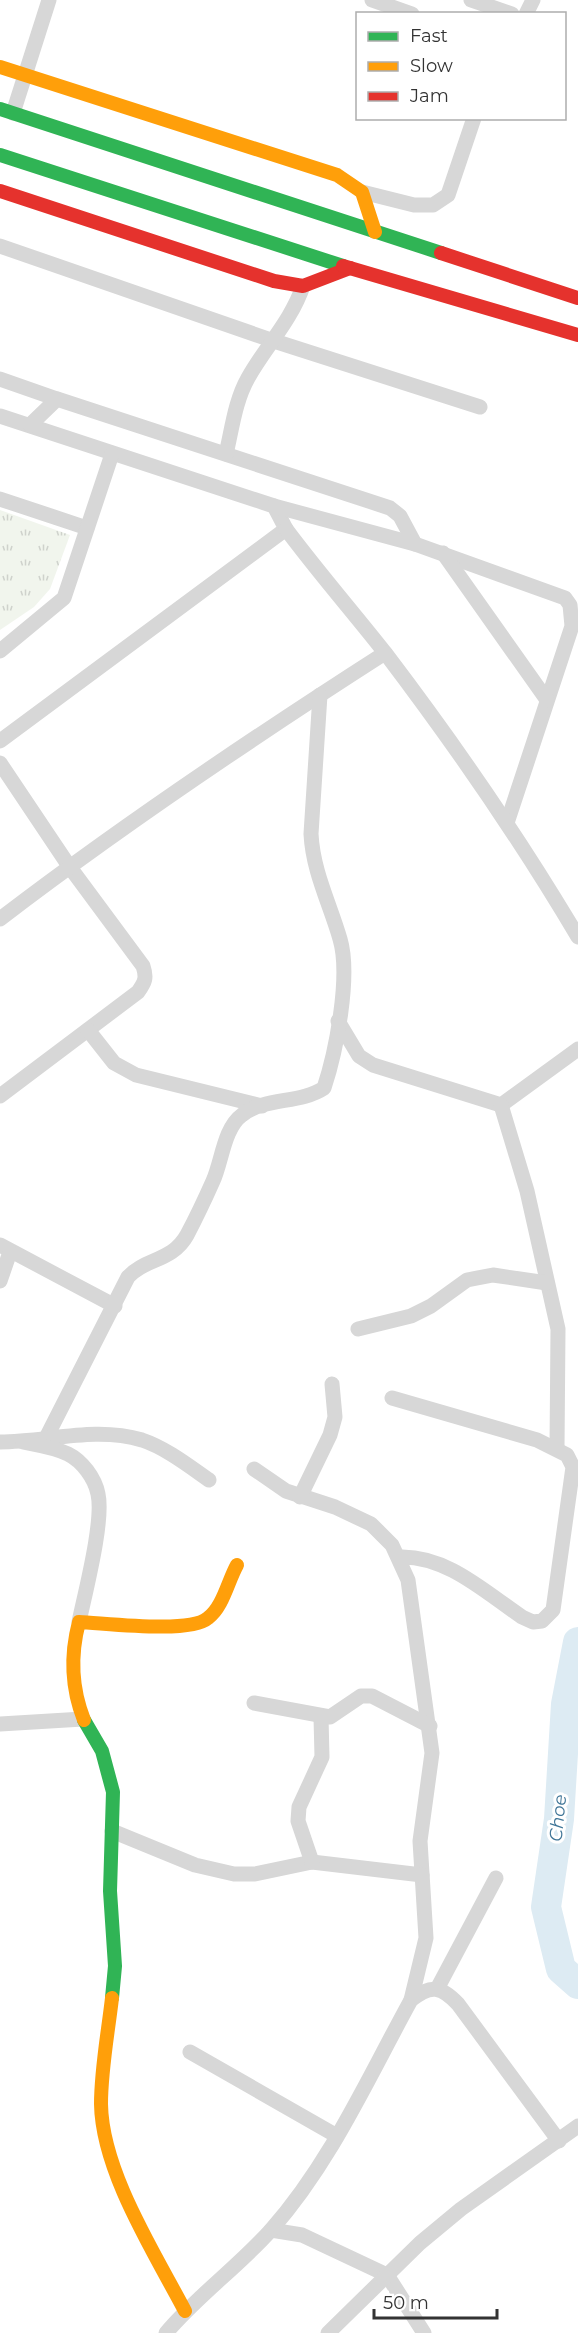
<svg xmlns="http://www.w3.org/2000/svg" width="578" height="2333" viewBox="0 0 578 2333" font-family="Montserrat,sans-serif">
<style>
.park{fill:url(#park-tufts)}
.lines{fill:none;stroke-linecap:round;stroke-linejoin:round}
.river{stroke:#ddebf3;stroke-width:30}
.street{stroke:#d7d7d7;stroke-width:15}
.fast{stroke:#30b455;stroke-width:14}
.slow{stroke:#ff9f0a;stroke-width:14}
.jam{stroke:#e5322d;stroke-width:14}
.labels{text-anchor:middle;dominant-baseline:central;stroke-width:6;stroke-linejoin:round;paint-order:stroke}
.water-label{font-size:18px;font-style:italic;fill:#3f7597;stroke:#fff}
</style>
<defs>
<pattern id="park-tufts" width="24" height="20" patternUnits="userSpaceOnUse" patternTransform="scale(1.5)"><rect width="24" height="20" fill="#f1f5ed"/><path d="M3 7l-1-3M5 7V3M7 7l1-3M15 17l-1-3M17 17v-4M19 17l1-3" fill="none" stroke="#cfd2cc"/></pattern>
</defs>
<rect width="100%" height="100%" fill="#fff"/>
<polygon class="park" points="0,510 70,535 50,589 34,607 0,630"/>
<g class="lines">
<polyline class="river" points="578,1642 566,1704 559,1819 546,1907 561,1969 578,1984"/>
<g class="street">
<polyline points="372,0 412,14"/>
<polyline points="471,0 512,14"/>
<polyline points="526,14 533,0"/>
<polyline points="13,113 49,0"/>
<polyline points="362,192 414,205 433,205 448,195 474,118"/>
<polyline points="0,246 274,341 480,407"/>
<polyline points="0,379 57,399"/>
<polyline points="0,416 274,506 286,529 0,741"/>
<polyline points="30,425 57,399 390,508 400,516 415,544"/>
<path d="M226,454C232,429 235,401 248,378C266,346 291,321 303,286"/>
<polyline points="0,499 87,528"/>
<polyline points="274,506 415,544 565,598 570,605 572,626 507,823"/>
<path d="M286,529C318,572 353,612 386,654C455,745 520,839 578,937"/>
<polyline points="443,553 547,700"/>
<polyline points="0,651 64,598 112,454"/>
<path d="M0,763L69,866L143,966C147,978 145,982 138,992L0,1096"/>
<path d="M0,919C124,824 254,737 385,653"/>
<polyline points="338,1021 359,1056 373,1065 501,1105 578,1049"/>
<polyline points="88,1030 114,1063 136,1075 262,1106"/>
<polyline points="501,1105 527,1191 558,1329 557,1448"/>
<polyline points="0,1245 115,1306"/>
<polyline points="0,1281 10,1252"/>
<polyline points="358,1329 411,1316 431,1306 467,1280 493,1275 547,1283"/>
<path d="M392,1398L537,1440L567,1455L573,1467L553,1610L542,1621L533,1622L522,1617C485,1592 446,1555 399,1557"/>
<path d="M46,1438L128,1277C145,1258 172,1262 187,1235C196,1218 205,1199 213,1181C222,1161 224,1128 242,1115C265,1097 300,1104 324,1088C336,1052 351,976 340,939C330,904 313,872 311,834L320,695"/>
<path d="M0,1442C47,1442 95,1426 142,1440C166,1448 189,1466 209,1480"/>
<path d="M23,1442C38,1445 54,1447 68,1454C82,1461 95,1478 98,1494C104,1521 85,1593 79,1622"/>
<polyline points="254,1469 286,1491 335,1507 371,1524 392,1545 408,1580 432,1753 420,1841 426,1938 411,2000"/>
<polyline points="300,1497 330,1435 335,1417 332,1384"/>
<polyline points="254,1703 330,1717 361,1696 372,1696 430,1726"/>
<polyline points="0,1724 83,1719"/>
<polyline points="112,1831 195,1865 234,1874 255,1874 312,1862 422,1875"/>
<polyline points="312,1862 298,1821 299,1807 322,1757 321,1717"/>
<polyline points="437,1989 496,1878"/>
<polyline points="190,2052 337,2136"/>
<polyline points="271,2230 302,2235 387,2275 424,2333"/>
<path d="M166,2333C198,2295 238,2267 271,2230C331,2162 368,2078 411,2000C431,1984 441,1986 458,2004L559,2141"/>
<polyline points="328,2333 420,2243 461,2209 578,2126"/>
</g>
<g class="fast">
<polyline points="0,109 441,253"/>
<polyline points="0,155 343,266"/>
<polyline points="84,1720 102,1751 113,1792 110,1891 115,1966 112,1998"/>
</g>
<g class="slow">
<polyline points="0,67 337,175 362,192 375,232"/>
<path d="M84,1720C71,1687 70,1656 79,1622C105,1623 190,1634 208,1618C223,1607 228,1581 237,1565"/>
<path d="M112,1998C108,2033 101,2069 101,2104C102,2171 154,2252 185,2311"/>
</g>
<g class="jam">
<polyline points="0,191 274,281 303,286 350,268"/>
<polyline points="441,253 578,298"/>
<polyline points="343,266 578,335"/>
</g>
</g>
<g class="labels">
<g class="water-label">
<text transform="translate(558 1818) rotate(-84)">Choe</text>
</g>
</g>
<rect x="356" y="12" width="210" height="108" fill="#ffffff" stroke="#adadad" stroke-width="1.5"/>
<rect x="368" y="32" width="30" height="9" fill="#30b455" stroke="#adadad" stroke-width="1.5"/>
<text x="410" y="42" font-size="18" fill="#333333">Fast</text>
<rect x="368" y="62" width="30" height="9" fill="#ff9f0a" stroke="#adadad" stroke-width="1.5"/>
<text x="410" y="72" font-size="18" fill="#333333">Slow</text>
<rect x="368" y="92" width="30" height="9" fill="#e5322d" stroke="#adadad" stroke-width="1.5"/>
<text x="410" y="102" font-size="18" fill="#333333">Jam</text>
<path d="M374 2309v9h123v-9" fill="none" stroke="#333333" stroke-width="3"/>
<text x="383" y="2309" font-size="18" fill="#333333" stroke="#ffffff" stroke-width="4.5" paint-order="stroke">50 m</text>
</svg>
